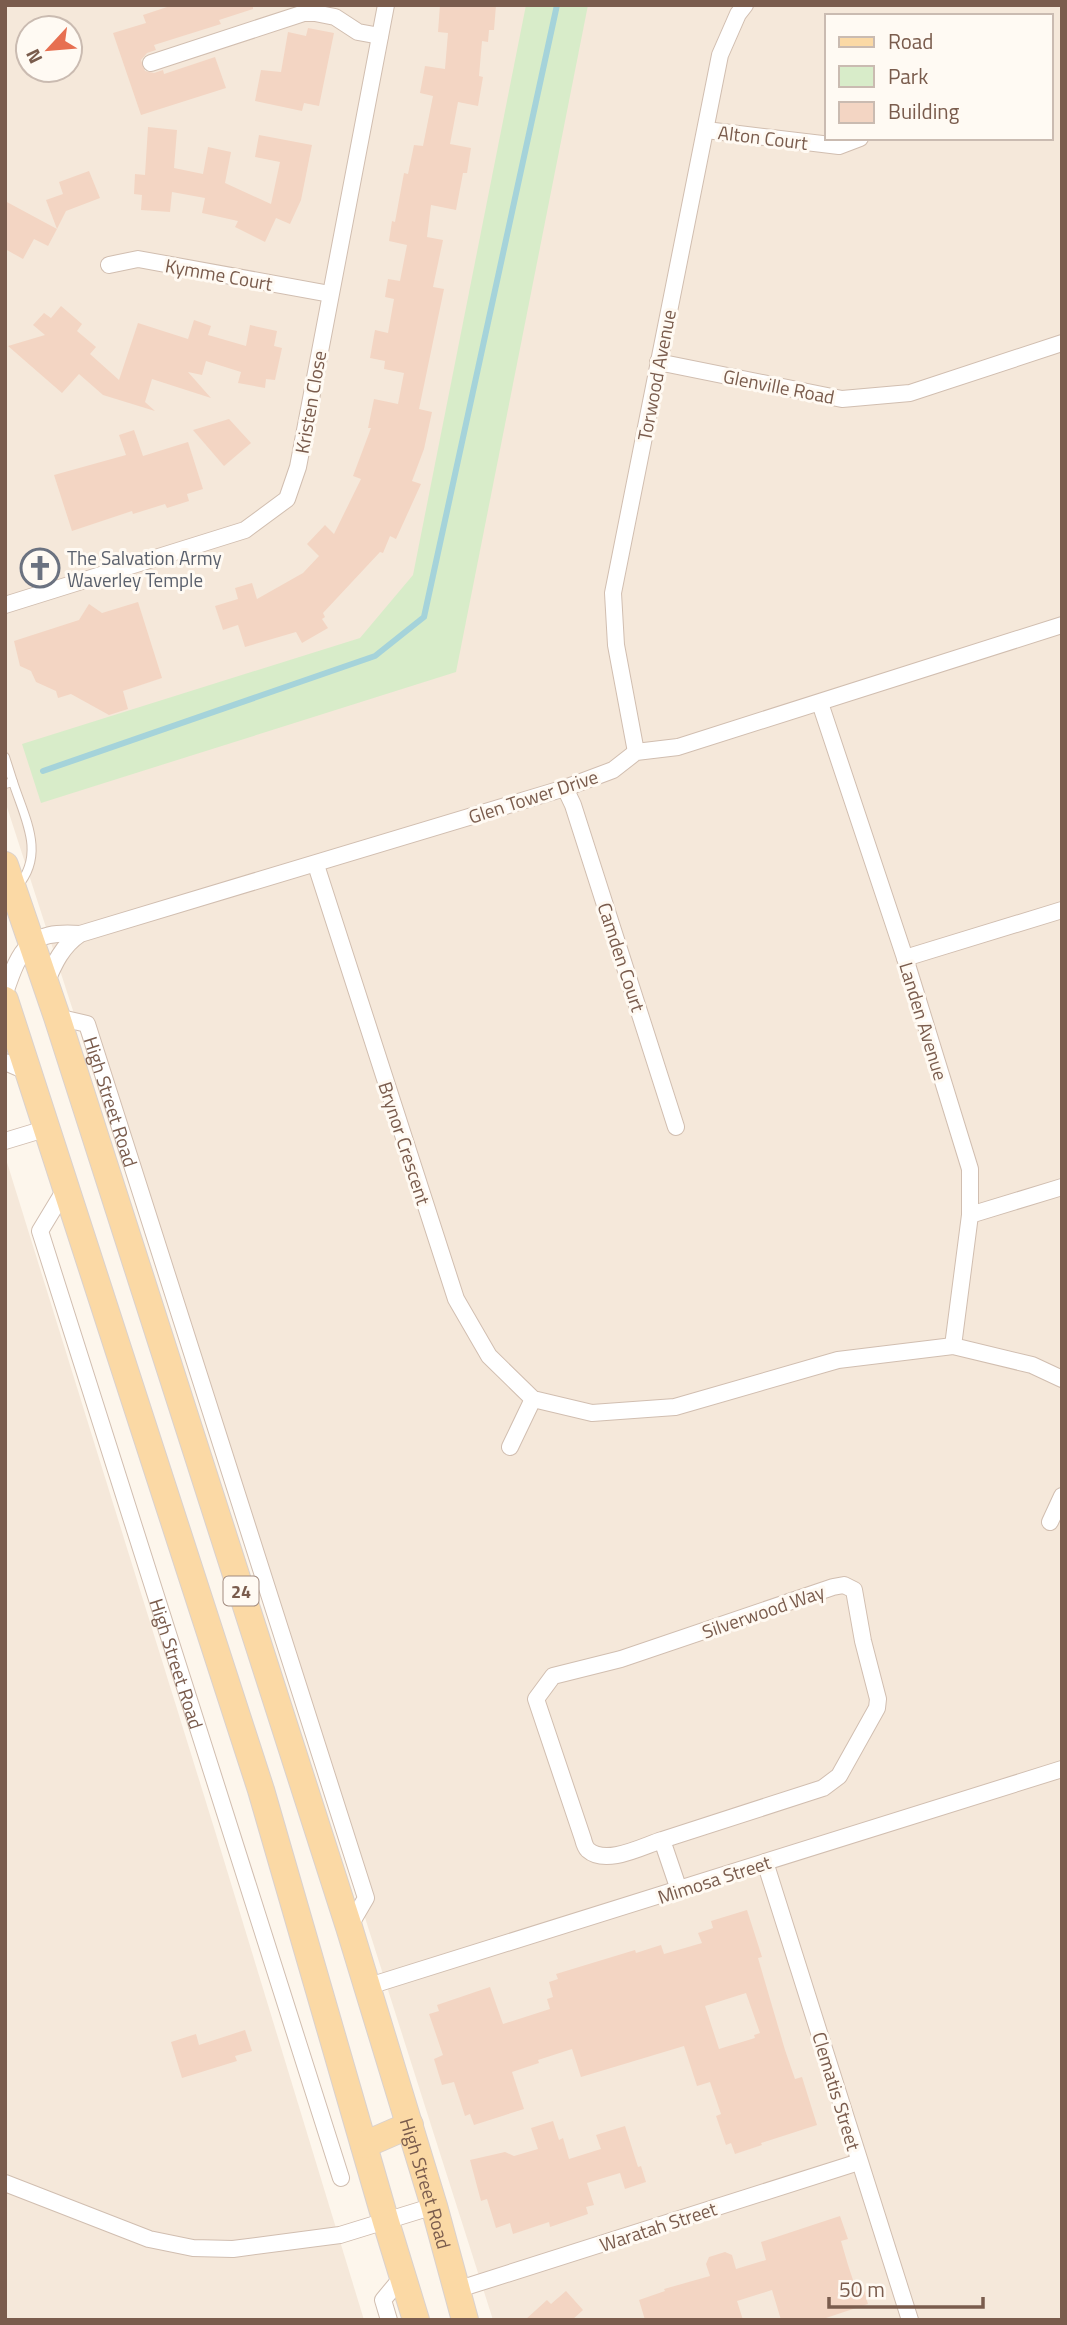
<svg xmlns="http://www.w3.org/2000/svg" width="1067" height="2325" viewBox="0 0 1067 2325" font-family="'Titillium Web',sans-serif">
<style>
.residential{fill:#f5e8da;fill-rule:evenodd}
.green{fill:#d8ecc9}
.lines{fill:none;stroke-linecap:round;stroke-linejoin:round}
.stream{stroke:#a5d3da;stroke-width:6}
.building{fill:#f3d5c3;fill-rule:evenodd}
.service-casing{stroke:#d1beb0;stroke-width:10}
.minor-casing{stroke:#d1beb0;stroke-width:18}
.primary-casing{stroke:#dad1cd;stroke-width:28}
.service{stroke:#fff;stroke-width:8}
.minor{stroke:#fff;stroke-width:16}
.primary{stroke:#fbd9a5;stroke-width:26}
.labels{text-anchor:middle;dominant-baseline:central;stroke-width:6;stroke-linejoin:round;paint-order:stroke}
.shield{fill:#fffaf3;stroke:#a28b7f;stroke-width:2}
.shield-label{font-size:18px;font-weight:bold;fill:#7a5c4d}
.street-label{font-size:19px;fill:#7a5c4d;stroke:#fffaf3}
.worship-label{font-size:19px;fill:#5b616d;stroke:#fffaf3;text-anchor:start}
</style>
<rect width="100%" height="100%" fill="#fdf6ec"/>
<g class="residential">
<path d="M5,5H1062V2320H493L249,1553L5,801ZM827,16H1051V138H827ZM28,28H70V70H28Z"/>
<polygon points="5,1156 215,1831 364,2320 5,2320"/>
</g>
<polygon class="green" points="526,5 588,5 456,672 41,803 22,744 360,638 413,575"/>
<g class="lines">
<polyline class="stream" points="43,771 375,656 424,617 557,5"/>
</g>
<g class="building">
<polygon points="173,5 253,5 253,9 219,20 221,24 154,45 156,50 147,53 141,60 145,71 154,73 163,70 164,74 215,57 226,88 141,115 113,33 146,23 143,15"/>
<polygon points="440,5 496,5 494,30 489,30 488,42 482,41 479,76 483,77 478,106 458,102 450,144 471,148 467,173 463,173 456,210 431,205 427,237 443,240 433,287 444,289 419,409 432,412 424,449 412,481 421,484 396,539 390,536 383,553 380,552 323,613 325,617 322,619 328,628 302,643 296,632 245,647 238,625 223,630 215,606 238,599 235,588 252,583 257,599 303,573 319,556 307,544 325,525 334,534 361,479 353,476 371,428 368,428 374,399 398,404 404,373 384,369 385,361 370,358 375,330 388,333 394,299 385,297 388,279 400,281 407,245 389,241 392,221 395,222 404,173 408,174 414,145 423,146 433,96 420,93 425,66 445,69 448,33 438,32"/>
<polygon points="308,28 334,33 319,106 304,103 302,111 255,101 261,70 281,72 288,32 306,36"/>
<polygon points="148,127 177,130 174,168 203,174 208,147 231,152 225,183 271,204 280,162 255,157 259,135 312,145 301,200 290,224 276,218 265,242 235,227 238,221 202,213 205,198 172,192 170,212 141,210 142,195 134,194 135,174 145,175"/>
<polygon points="89,171 100,198 66,211 57,229 46,200 63,194 59,182"/>
<polygon points="5,201 57,229 48,246 34,239 23,259 5,249"/>
<polygon points="61,306 82,324 77,331 96,347 90,354 119,380 138,323 188,339 194,320 211,326 208,335 246,346 250,325 277,331 274,346 282,348 275,380 266,379 265,388 238,383 241,372 206,361 202,375 188,372 211,398 152,379 145,402 155,411 103,395 79,374 62,393 8,346 45,335 33,325 44,313 51,318"/>
<polygon points="229,419 251,443 224,466 193,430"/>
<polygon points="134,430 143,456 188,442 203,489 187,494 189,501 167,508 165,504 133,514 132,511 72,531 54,475 126,455 119,435"/>
<polygon points="138,602 162,678 123,691 128,709 109,715 71,694 58,698 56,691 36,682 31,671 20,666 14,641 79,620 89,604 102,613"/>
<path d="M747,1910L762,1957L758,1958L785,2050L795,2079L802,2077L817,2125L761,2143L762,2145L735,2154L731,2143L726,2145L716,2116L721,2114L710,2082L697,2086L684,2046L581,2077L572,2049L538,2060L539,2063L512,2072L524,2109L474,2125L470,2114L465,2116L454,2082L442,2085L434,2059L443,2055L429,2014L439,2011L437,2005L490,1987L503,2024L550,2009L547,1999L553,1997L549,1982L558,1979L556,1974L635,1950L636,1953L661,1945L664,1954L702,1943L698,1933L713,1928L711,1921ZM746,1993L760,2033L754,2035L755,2038L719,2049L705,2006Z"/>
<polygon points="245,2030 252,2051 235,2056 237,2061 182,2078 171,2042 196,2034 199,2045"/>
<polygon points="553,2121 559,2140 563,2138 569,2159 601,2149 596,2135 625,2126 638,2167 641,2166 646,2182 625,2189 620,2173 587,2183 594,2205 586,2207 588,2214 550,2227 549,2222 513,2234 510,2223 496,2228 487,2199 481,2201 470,2160 505,2152 514,2156 538,2149 531,2128"/>
<polygon points="840,2216 848,2239 841,2241 848,2265 854,2283 861,2281 868,2304 820,2320 781,2320 772,2290 737,2301 743,2320 645,2320 639,2300 665,2291 664,2289 710,2276 706,2264 709,2257 725,2252 732,2255 736,2269 766,2260 761,2242"/>
<polygon points="566,2291 583,2310 572,2320 525,2320 547,2300 551,2304"/>
</g>
<g class="lines">
<defs>
<g id="service">
<polyline points="5,757 13,782 5,784"/>
<path d="M13,782C25,819 46,854 17,887"/>
</g>
<g id="minor">
<polyline points="151,63 304,13 315,13 335,17 358,32 380,36"/>
<polyline points="706,130 839,146 860,138"/>
<polyline points="109,265 138,259 330,294"/>
<polyline points="658,362 842,399 910,393 1062,343"/>
<polyline points="5,605 245,530 287,499 298,467 386,5"/>
<polyline points="820,703 905,958 970,1169 970,1215 953,1346"/>
<polyline points="636,752 616,645 613,593 720,55 738,14 745,5"/>
<polyline points="565,788 573,805 676,1127"/>
<polyline points="316,865 456,1299 489,1356 533,1399 592,1413 675,1407 838,1360 953,1346 1032,1365 1062,1379"/>
<polyline points="905,958 1062,910"/>
<path d="M46,983C54,964 62,946 80,934L565,788L613,770L636,752L678,747L1062,625"/>
<path d="M5,993C20,948 29,930 80,934"/>
<path id="s1" d="M57,1017L87,1024L366,1898L349,1927"/>
<polyline points="5,1062 28,1072"/>
<polyline points="5,1141 48,1128"/>
<path id="s2" d="M66,1188L40,1231L341,2178"/>
<polyline points="970,1215 1062,1187"/>
<polyline points="510,1447 533,1399"/>
<polyline points="1050,1522 1062,1496"/>
<path d="M662,1840L823,1788L839,1776L877,1708L878,1699L863,1641L854,1590L844,1585L833,1587L621,1659L553,1676L536,1699L583,1839C584,1843 585,1847 588,1850C606,1866 643,1846 662,1840L679,1890"/>
<polyline points="765,1862 910,2320"/>
<polyline points="366,1987 1062,1769"/>
<polyline points="5,2183 149,2239 193,2248 233,2249 340,2235 434,2206"/>
<polyline points="456,2290 859,2162"/>
<polyline points="389,2320 383,2300 403,2276"/>
</g>
<g id="primary">
<path id="s3" d="M5,865L57,1017L349,1927L434,2206L465,2320"/>
<polyline points="5,1000 261,1790 386,2222 416,2320"/>
<polyline points="364,2145 410,2125"/>
</g>
</defs>
<use href="#service" class="service-casing"/>
<use href="#minor" class="minor-casing"/>
<use href="#primary" class="primary-casing"/>
<use href="#service" class="service"/>
<use href="#minor" class="minor"/>
<use href="#primary" class="primary"/>
</g>
<defs>
<symbol id="church-ring" viewBox="-11 -11 22 22"><circle r="9.5" fill="#fffaf3" stroke="#6b7280" stroke-width="1.5"/><path d="M-1.2-6h2.4v3.5h3.3v2.4h-3.3V6h-2.4V-.1h-3.3v-2.4h3.3Z" fill="#6b7280"/></symbol>
</defs>
<g fill-rule="evenodd">
<use href="#church-ring" x="18" y="546" width="44" height="44"/>
</g>
<g class="labels">
<rect class="shield" x="223.5" y="1576.5" width="35" height="29" rx="5"/>
<g class="shield-label">
<text x="241" y="1591">24</text>
</g>
<g class="street-label">
<text transform="translate(763 137) rotate(7)">Alton Court</text>
<text transform="translate(219 274) rotate(10)">Kymme Court</text>
<text transform="translate(656 375) rotate(-79)">Torwood Avenue</text>
<text transform="translate(779 386) rotate(11)">Glenville Road</text>
<text transform="translate(310 402) rotate(-80)">Kristen Close</text>
<text transform="translate(533 796) rotate(-18)">Glen Tower Drive</text>
<text transform="translate(622 957) rotate(72)">Camden Court</text>
<text transform="translate(924 1021) rotate(73)">Landen Avenue</text>
<text stroke="none"><textPath href="#s1" startOffset="112">High Street Road</textPath></text>
<text transform="translate(405 1143) rotate(72)">Brynor Crescent</text>
<text transform="translate(763 1611) rotate(-19)">Silverwood Way</text>
<text stroke="none"><textPath href="#s2" startOffset="504">High Street Road</textPath></text>
<text transform="translate(714 1879) rotate(-18)">Mimosa Street</text>
<text transform="translate(837 2091) rotate(73)">Clematis Street</text>
<text stroke="none"><textPath href="#s3" startOffset="1384">High Street Road</textPath></text>
<text transform="translate(658 2226) rotate(-18)">Waratah Street</text>
</g>
<g class="worship-label">
<text x="67" y="557">The Salvation Army<tspan x="67" dy="22">Waverley Temple</tspan></text>
</g>
</g>
<rect width="1067" height="2325" fill="none" stroke="#7a5c4d" stroke-width="14"/>
<rect x="825" y="14" width="228" height="126" fill="#fffaf3" stroke="#cabbb1" stroke-width="2"/>
<rect x="839" y="37" width="35" height="10" fill="#fbd9a5" stroke="#cabbb1" stroke-width="2"/>
<text x="888" y="49" font-size="21" fill="#7a5c4d">Road</text>
<rect x="839" y="66" width="35" height="21" fill="#d8ecc9" stroke="#cabbb1" stroke-width="2"/>
<text x="888" y="84" font-size="21" fill="#7a5c4d">Park</text>
<rect x="839" y="102" width="35" height="21" fill="#f3d5c3" stroke="#cabbb1" stroke-width="2"/>
<text x="888" y="119" font-size="21" fill="#7a5c4d">Building</text>
<g transform="translate(49 49) rotate(244)"><circle r="33" fill="#fffaf3" stroke="#cabbb1" stroke-width="2"/>
<path d="M0-5L12 26L0 18L-12 26Z" fill="#e76f51"/>
<text y="-10" font-size="19" font-weight="bold" text-anchor="middle" fill="#7a5c4d">N</text>
</g>
<path d="M829 2297v10h154v-10" fill="none" stroke="#7a5c4d" stroke-width="3.5"/>
<text x="839" y="2297" font-size="21" fill="#7a5c4d" stroke="#fffaf3" stroke-width="5" paint-order="stroke">50 m</text>
</svg>
